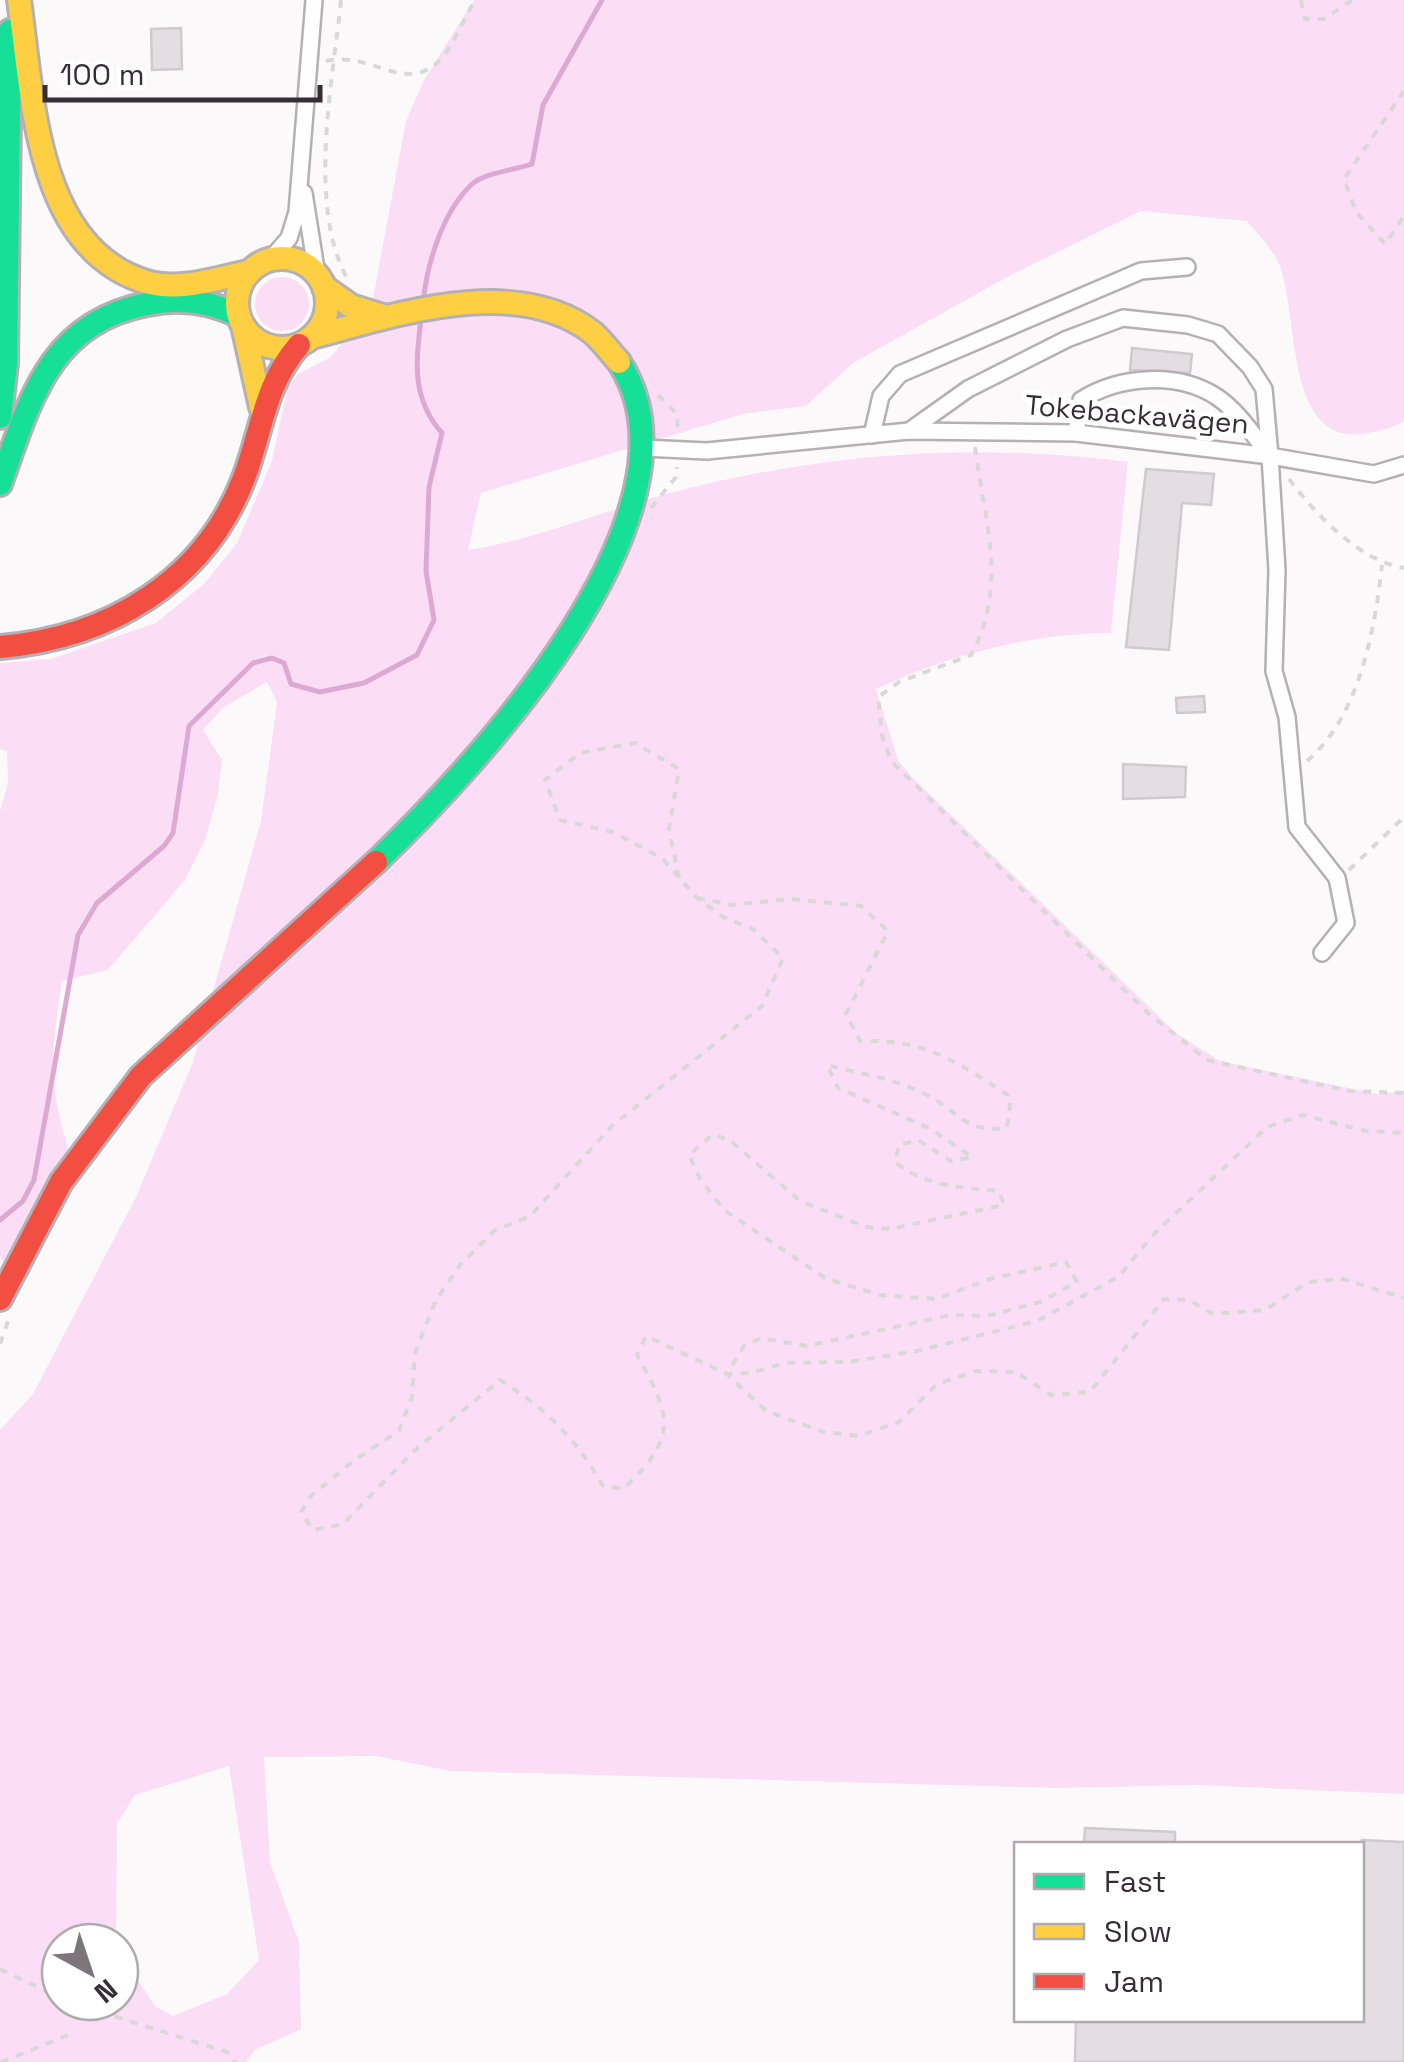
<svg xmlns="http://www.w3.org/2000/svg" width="1404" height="2062" viewBox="0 0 1404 2062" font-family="'Space Grotesk',sans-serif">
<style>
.green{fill:#fbdef5;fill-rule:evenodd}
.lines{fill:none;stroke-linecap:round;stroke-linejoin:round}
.stream{stroke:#dca9d2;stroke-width:5}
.building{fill:#e4dee3;stroke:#cfcace;stroke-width:2.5}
.street-casing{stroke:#b4b0b4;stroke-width:20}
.fast-casing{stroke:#b4b0b4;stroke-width:28}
.slow-casing{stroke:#b4b0b4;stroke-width:28}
.jam-casing{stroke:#b4b0b4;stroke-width:28}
.path{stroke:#d9d8d9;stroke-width:4;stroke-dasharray:8 8;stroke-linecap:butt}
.street{stroke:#fffefe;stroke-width:15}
.fast{stroke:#16e098;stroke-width:22}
.slow{stroke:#ffcf43;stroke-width:22}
.jam{stroke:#f24e42;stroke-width:22}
.labels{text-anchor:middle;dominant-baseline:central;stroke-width:10;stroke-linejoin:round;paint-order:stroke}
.street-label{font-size:28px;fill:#372e35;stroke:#fff}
</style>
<rect width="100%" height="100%" fill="#fcf9fb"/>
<g class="green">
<path d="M474,0H1404V421C1392,429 1381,430 1368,433C1283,450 1300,315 1279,264C1273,249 1257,234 1247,221L1141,211L1009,276L853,363L806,406L743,414L481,493L468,550C537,540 606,509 674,492C826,453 972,442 1128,462L1111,633C1030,633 950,655 876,689L898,760L912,777L1176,1033L1220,1061L1377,1094L1404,1091V1794L1198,1785L1058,1788L451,1771L376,1756L264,1757L270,1862L299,1942L301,2029L255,2050L246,2062H0V1430L33,1394L136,1197L193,1062L261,821L277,702L267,682L224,707L203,730L222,760L218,794L205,840L185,880L108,970L62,981C51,1057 47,1082 71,1157L10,1271L0,1257V811L8,783L7,751L0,749V663L51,659L156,623L205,583L237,543L272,461L287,389L298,374L331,357L372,304L406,121L424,80ZM229,1766L259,1960L227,1994L173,2016L155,2006L120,1953V2002H60V1942H116L117,1824L135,1795Z"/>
<circle cx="282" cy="304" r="27"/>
</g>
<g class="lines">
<g class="stream">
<path d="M423,303C427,264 442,213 471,185C483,173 515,170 532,164L543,105L602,0"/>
<path d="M0,1220L23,1201L34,1180L78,935L97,903L164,846L173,833L189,726L253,663L272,658L284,663L291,684L320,692L364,683L417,655L434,620L426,571L429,487L442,433C411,398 416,362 421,319"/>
</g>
</g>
<g class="building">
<polygon points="181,28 182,69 152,70 151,29"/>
<polygon points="1132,348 1192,354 1190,373 1130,370"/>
<polygon points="1146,469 1214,474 1211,505 1182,503 1169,650 1126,647"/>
<polygon points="1204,696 1205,712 1177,713 1176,698"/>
<polygon points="1123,764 1186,767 1185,797 1123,799"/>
<polygon points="1085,1828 1175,1832 1175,1844 1084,1844"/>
<polygon points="1362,1840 1404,1842 1404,2062 1075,2062 1076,2020 1362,2020"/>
</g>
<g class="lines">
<defs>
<g id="street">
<polyline points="304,193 317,275"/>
<polyline points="270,260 289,238 297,212 314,0"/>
<polyline points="909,431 968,389 1067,339 1123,318 1188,325 1218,334 1250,367 1264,389 1270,456 1277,570 1274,671 1287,717 1297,827 1337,878 1346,923 1322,953"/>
<path d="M1076,433L1081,400C1119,376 1177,371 1217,397C1238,411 1254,436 1270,456"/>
<polyline points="872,435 881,396 900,374 1141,271 1187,267"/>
<polyline points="643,448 707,451 909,431 1076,433 1270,456 1374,474 1404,465"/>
</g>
<g id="fast">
<polyline points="0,417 6,363 10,31"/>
<path d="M0,484C30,400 49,323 147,304C179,297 209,301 238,315"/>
<path d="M376,862C475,767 716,510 619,362"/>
</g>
<g id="slow">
<path d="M19,0C33,96 35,252 150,283C182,291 218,278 249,272"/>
<circle cx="282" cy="303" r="45"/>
<polyline points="324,287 351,306 383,316"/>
<polyline points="244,330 261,407"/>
<path d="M312,337C395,315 516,273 593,333C602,341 611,353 619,362"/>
</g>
<g id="jam">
<path d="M0,647C108,638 204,582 244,478C262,431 264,385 299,345"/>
<polyline points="0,1299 61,1182 141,1076 376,862"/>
</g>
</defs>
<use href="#street" class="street-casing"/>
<use href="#fast" class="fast-casing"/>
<use href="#slow" class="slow-casing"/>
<use href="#jam" class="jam-casing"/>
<g class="path">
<path d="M341,0C333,80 307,205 347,278"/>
<polyline points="1301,0 1305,19 1324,19 1352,0"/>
<path d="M326,61C345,57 364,62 381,68C441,90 449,45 475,0"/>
<polyline points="1404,91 1344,179 1356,212 1385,244 1404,216"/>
<polyline points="658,395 677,414 678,432"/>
<path d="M975,447C984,521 1009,585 971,655L899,682L878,697L882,736L891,761L1150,1015L1207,1060L1349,1091L1404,1093"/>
<path d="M1289,479C1315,514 1360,561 1404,568"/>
<polyline points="651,508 676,477 677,467"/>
<path d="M1307,761C1359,717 1375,630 1382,565"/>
<polyline points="1349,870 1404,817"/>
<path d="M679,878L669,829L679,769L635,743L580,753L545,780L560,820L613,832L662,858L697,898L723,917L753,929L783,958L762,1006L612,1126L530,1216L494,1231L460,1265L436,1300L415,1353L412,1397L399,1431L356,1459L311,1496L301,1512L313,1530L343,1524L415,1450L500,1380C544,1407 578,1440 602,1485L623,1489C678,1438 672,1417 637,1355L646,1336L727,1374L766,1411L824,1432L859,1436L899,1422L937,1384L976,1371L1016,1372L1051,1395L1090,1392L1164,1299L1189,1300L1213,1314L1265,1310L1308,1282L1343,1279L1404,1298"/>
<path d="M697,898L732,905L791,899L861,906L888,931L846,1014L860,1041C928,1039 956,1062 1011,1097L1007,1128C962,1133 960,1111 925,1094C896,1079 858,1073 827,1065L838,1088L931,1129L972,1157L951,1161L918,1140L899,1145L895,1162C926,1187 960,1187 999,1191L1004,1205L890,1229L866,1227L800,1201L732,1142L713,1134L689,1155L700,1179L724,1210L825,1278L879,1295L936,1299L990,1279L1066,1262L1077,1282L1040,1302L987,1316L951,1315L807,1346L761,1338L744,1346L727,1374L751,1373L784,1363L849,1362L917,1351L1037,1321L1118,1277L1156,1232L1267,1127L1303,1115L1366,1131L1404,1133"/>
<polyline points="0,1344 10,1316"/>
<polyline points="0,1969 60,1998"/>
<polyline points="69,2002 227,2052 235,2062"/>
<polyline points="1,2062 71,2034"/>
</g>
<use href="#street" class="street"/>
<use href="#fast" class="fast"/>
<use href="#slow" class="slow"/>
<use href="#jam" class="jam"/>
</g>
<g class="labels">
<g class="street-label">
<text transform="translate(1137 414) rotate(5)">Tokebackavägen</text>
</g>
</g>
<rect x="1014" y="1842" width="350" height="180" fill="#ffffff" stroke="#afabae" stroke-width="2.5"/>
<rect x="1034" y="1874" width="50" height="15" fill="#16e098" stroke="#afabae" stroke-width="2.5"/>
<text x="1104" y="1892" font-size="30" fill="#372e35">Fast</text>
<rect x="1034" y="1924" width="50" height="15" fill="#ffcf43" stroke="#afabae" stroke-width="2.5"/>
<text x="1104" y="1942" font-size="30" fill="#372e35">Slow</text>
<rect x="1034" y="1974" width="50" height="15" fill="#f24e42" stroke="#afabae" stroke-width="2.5"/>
<text x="1104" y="1992" font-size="30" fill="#372e35">Jam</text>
<g transform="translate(90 1972) rotate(140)"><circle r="48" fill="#ffffff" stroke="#afabae" stroke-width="2.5"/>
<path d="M0-8L18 38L0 25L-18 38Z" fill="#7c757a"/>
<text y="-15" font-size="28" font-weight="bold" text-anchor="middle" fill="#372e35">N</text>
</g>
<path d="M45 85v15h275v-15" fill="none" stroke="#372e35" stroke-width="5"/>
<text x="60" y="85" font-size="30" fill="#372e35" stroke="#ffffff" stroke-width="8" paint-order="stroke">100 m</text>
</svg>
